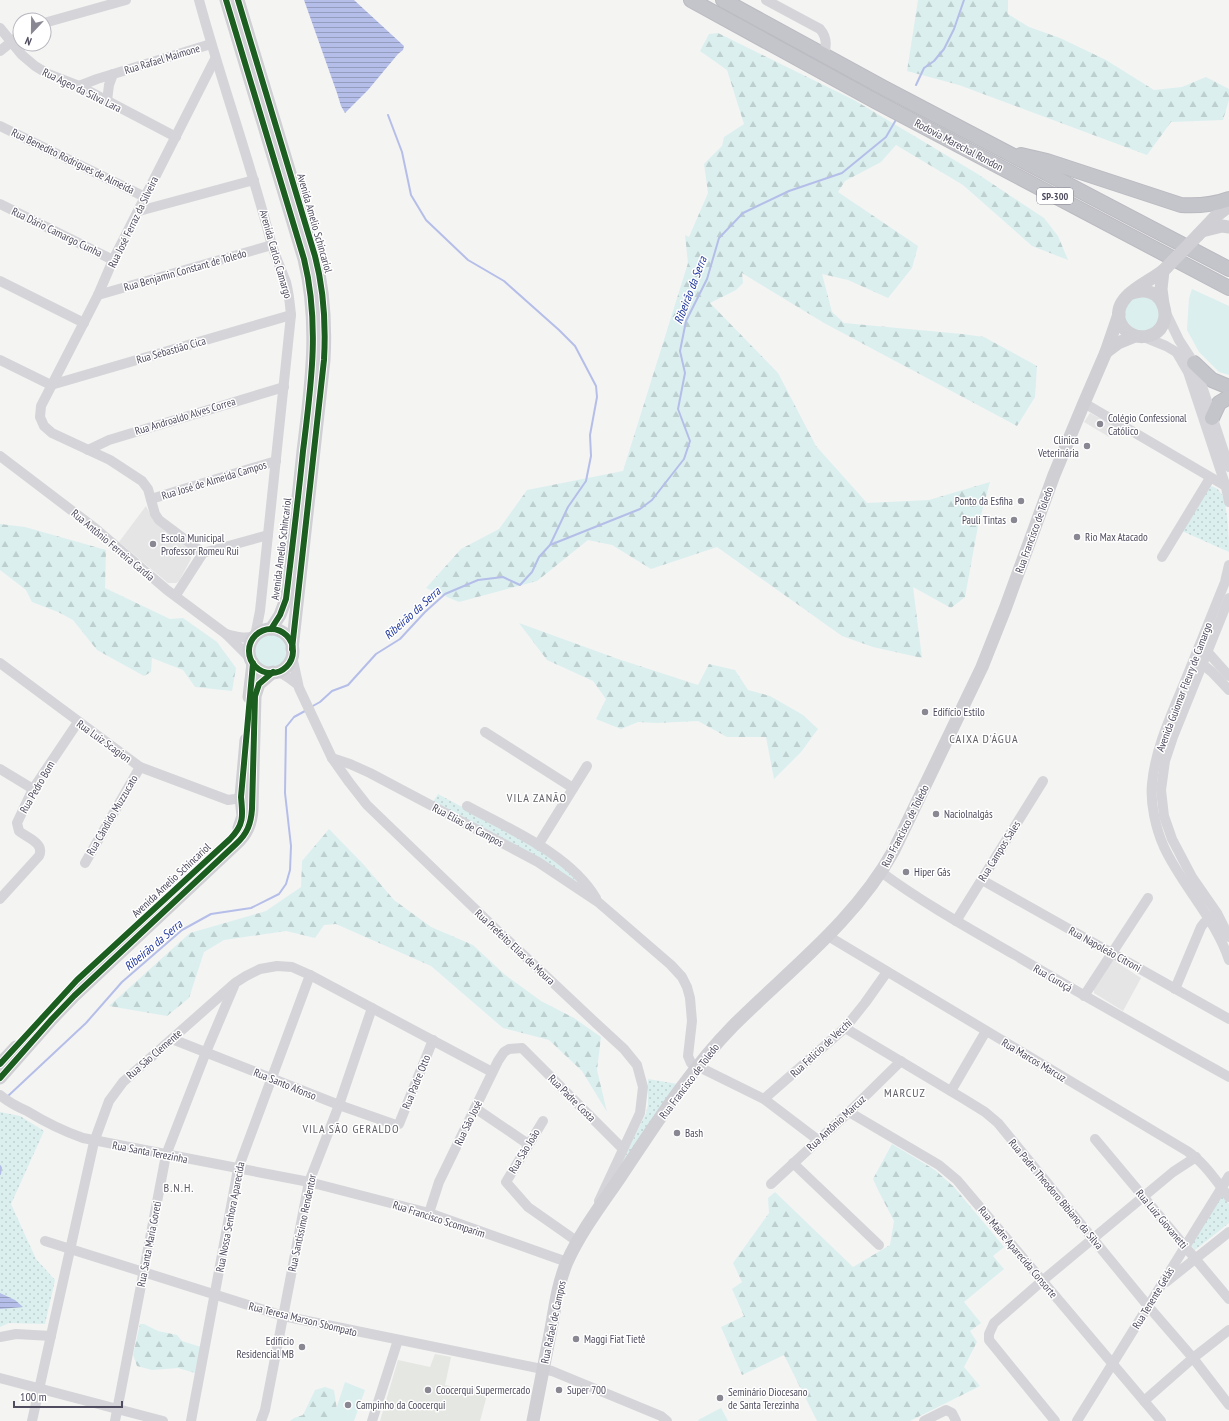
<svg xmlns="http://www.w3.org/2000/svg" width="1229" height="1421" viewBox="0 0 1229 1421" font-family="'PT Sans Narrow',sans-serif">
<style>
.commercial{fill:#e5e7e2}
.education{fill:#e6e5e5}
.green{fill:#dbefef}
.forest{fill:url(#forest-firs)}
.park{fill:url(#park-dots)}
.water{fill:url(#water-rules)}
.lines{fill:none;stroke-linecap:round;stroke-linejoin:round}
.stream{stroke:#b5bee8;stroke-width:2}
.highway-casing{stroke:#babac1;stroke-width:16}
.minor{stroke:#d5d5d9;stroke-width:10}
.major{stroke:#cfcfd4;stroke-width:13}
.highway{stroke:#c4c4cb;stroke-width:14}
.major-bridge{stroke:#cfcfd4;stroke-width:13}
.cycleway-casing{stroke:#fff;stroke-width:8}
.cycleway{stroke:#1b5e20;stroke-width:6}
.poi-dot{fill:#888792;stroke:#fff;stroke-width:1.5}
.labels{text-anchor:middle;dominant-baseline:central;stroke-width:3;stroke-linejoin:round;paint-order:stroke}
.shield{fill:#fff;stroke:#83828e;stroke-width:1}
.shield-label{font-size:10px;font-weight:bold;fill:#4e4c5e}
.street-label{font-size:11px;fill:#4e4c5e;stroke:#fff}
.poi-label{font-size:11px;fill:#4e4c5e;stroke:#fff;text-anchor:start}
.water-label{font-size:12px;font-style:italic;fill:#1e359e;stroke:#fff}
.neighbourhood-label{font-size:12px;letter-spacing:1px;fill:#615f66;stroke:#fff}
</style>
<defs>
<pattern id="forest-firs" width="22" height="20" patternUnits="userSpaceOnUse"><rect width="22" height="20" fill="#dbefef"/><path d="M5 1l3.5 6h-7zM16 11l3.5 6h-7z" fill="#becfcf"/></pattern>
<pattern id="park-dots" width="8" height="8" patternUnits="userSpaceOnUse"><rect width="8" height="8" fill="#dbefef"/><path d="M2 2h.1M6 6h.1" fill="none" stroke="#becfcf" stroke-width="1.8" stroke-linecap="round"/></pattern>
<pattern id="water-rules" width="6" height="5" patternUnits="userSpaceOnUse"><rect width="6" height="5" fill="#b5bee8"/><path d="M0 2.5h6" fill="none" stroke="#959dbf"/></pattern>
</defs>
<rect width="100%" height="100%" fill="#f4f4f3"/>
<polygon class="commercial" points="435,1354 451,1357 445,1385 487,1395 480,1421 380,1421 398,1360 430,1367"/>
<g class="education">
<polygon points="1090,413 1115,426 1109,437 1084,422"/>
<polygon points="146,506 153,520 191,551 191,559 179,581 176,583 168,583 119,542"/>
<polygon points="1113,960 1141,978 1123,1011 1094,993 1094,989"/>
</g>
<g class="green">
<polygon points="1192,289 1229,306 1229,375 1219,372 1199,352 1187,330 1189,298"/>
<path d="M1148,297L1158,305L1160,318L1153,329L1136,332L1124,319C1129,298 1127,299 1148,297Z"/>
<circle cx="271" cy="651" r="18"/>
<polygon points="345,1382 365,1390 354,1421 332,1421"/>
<polygon points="721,1408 728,1421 699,1421 698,1420"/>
</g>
<g class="forest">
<polygon points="918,0 1008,0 1008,14 1029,27 1060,38 1106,60 1154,90 1182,87 1206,77 1229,89 1229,100 1223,120 1171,122 1147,155 959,85 907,71"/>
<polygon points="718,33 854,100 976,173 1044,218 1058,236 1068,260 1032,246 963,185 896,145 881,162 845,181 838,192 918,246 912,268 888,298 848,280 822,274 832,312 844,323 962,334 984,337 1037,366 1035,397 1017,426 824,323 742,273 743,283 736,290 710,303 778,373 816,446 867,503 929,500 990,482 978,526 965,597 951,608 913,587 922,658 873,647 842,636 717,547 651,569 612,545 588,540 537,581 459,602 426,588 461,549 499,529 527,490 623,471 688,263 685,235 689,237 708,193 704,164 722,146 724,137 744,124 727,70 700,51 709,34"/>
<polygon points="0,524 25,527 106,550 105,588 170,619 183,618 217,642 236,668 232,691 195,687 183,670 152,658 151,672 144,676 97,650 73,620 58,612 32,602 26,590 0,570"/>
<polygon points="519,623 618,659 698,685 709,664 735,670 748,690 770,696 803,715 818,729 801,752 774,779 766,737 727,737 698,721 657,723 638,722 621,729 596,719 606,699 593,681 547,660"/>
<polygon points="329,829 364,865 394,900 431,927 473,945 504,974 541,1001 574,1018 601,1037 597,1070 607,1112 582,1071 549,1040 503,1028 431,966 336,924 324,925 315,938 286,931 224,940 204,952 189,998 167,1016 109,1006 190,933 266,911 301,887 302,861"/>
<polygon points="892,1144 935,1170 954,1187 1004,1247 993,1256 1004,1269 964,1302 981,1323 970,1331 977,1342 964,1367 980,1386 910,1421 817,1421 784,1355 742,1375 721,1327 744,1316 732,1289 742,1282 733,1263 769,1213 768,1198 775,1192 853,1267 890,1245 894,1221 879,1192 873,1179"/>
<polygon points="140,1324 144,1324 158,1331 177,1335 182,1341 201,1347 195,1373 178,1368 152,1370 137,1366 133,1355"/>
<polygon points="325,1387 334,1390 337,1410 334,1421 290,1421 294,1418 303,1415 315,1390"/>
</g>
<g class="park">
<path d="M1209,485C1213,487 1218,488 1220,492C1228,501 1229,539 1229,552L1182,531Z"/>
<polygon points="438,794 534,846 561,864 584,889 433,802"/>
<polygon points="648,1079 678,1084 613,1181 646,1113 648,1105"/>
<polygon points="0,1112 20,1116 44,1131 11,1204 36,1259 55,1280 45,1324 9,1323 0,1327"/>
<polygon points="1222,1195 1229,1204 1229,1223 1195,1250 1191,1245"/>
</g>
<g class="water">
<polygon points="304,0 354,0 404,46 403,50 398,54 368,90 345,113 341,106 337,93"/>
<polygon points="0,1293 15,1300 23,1307 0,1309"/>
</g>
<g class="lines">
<g class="stream">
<polyline points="916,85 924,68 934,61 944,49 954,29 964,0"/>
<polyline points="388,115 402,152 411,195 426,220 468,260 504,281 559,330 575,346 596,386 597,397 590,435 591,456 586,481 568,507 550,545"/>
<polyline points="311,707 320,702 332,691 348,685 376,654 400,639 425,612 445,594 478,580 503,577 520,585 532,572 539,557 550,545 640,509 652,500 684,459 690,441 678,409 685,373 680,351 686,321 707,279 719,238 743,213 789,191 842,173 886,137 897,118"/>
<polyline points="8,1096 86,1023 122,982 182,930 211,914 251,908 279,894 286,884 290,870 291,846 285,793 286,727 294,717 305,711"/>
<polyline points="0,1166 1,1168 0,1174"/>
</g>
<defs>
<g id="highway">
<polyline points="691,0 877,102 1229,288"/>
<polyline points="723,0 884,88 1229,269"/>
<path d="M1021,155L1047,161L1181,205C1198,206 1213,205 1229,199"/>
<polyline points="1194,363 1212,380 1229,387"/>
<polyline points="1212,418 1219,403 1229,397"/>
</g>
</defs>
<use href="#highway" class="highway-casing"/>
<g class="minor">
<path d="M199,0C221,81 250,161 271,242C275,256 281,269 286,282C289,293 290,304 291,315L260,611L255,636C244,639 237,637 226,634"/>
<path d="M766,0L820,29C827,37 827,45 824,54"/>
<polyline points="44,23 126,0"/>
<polyline points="0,28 22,55 35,66 48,74 79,86 176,137"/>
<polyline points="0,51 20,35"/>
<polyline points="79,86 97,79 211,44"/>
<polyline points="107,101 109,85 113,74"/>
<polyline points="0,126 145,197"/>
<polyline points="0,204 113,260"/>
<polyline points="139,211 254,180"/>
<polyline points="0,281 84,323"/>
<polyline points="98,295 272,245"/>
<polyline points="1165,311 1179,340 1194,363"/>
<polyline points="1144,337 1166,346 1183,356"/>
<polyline points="1177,353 1188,372 1226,487 1229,502"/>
<polyline points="0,360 51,385"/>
<polyline points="1196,365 1199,377 1229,467"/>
<polyline points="51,385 291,315"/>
<polyline points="1084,403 1229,488"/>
<polyline points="88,450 109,440 284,387"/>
<polyline points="0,456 96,529 167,590 226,634 251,659"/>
<polyline points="151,499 276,461"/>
<polyline points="203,553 159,520 155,514 148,489 142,481 110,460 52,433 44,426 40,417 41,406 98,295 113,260 215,59"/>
<polyline points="1162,557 1210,478"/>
<path d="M1229,565L1225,582C1211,616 1197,651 1183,686C1170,718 1155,750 1152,784C1150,804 1156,829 1164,847C1182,886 1215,918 1229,960"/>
<polyline points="176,595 203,553 268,535"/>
<polyline points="1229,598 1173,737 1165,761 1161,790 1164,816 1172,839 1192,877 1217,913 1229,937"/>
<polyline points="1204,648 1229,676"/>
<polyline points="292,656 299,688 332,758 349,782 367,805 498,931 599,1026 624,1049 637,1065 643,1087 640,1113 599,1201"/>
<polyline points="1197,660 1212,672 1229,690"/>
<polyline points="0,663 140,767 228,800 235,799 246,794"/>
<polyline points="278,671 289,678 297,684"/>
<polyline points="485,732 573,788"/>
<polyline points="332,758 350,764 370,773 538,862 598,902 671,965 682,977 687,987 690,998 692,1021 688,1056 691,1063 764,1099 818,1140"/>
<polyline points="0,769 33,789"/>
<path d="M467,806C511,830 570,854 596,898"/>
<polyline points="538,845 587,766"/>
<polyline points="85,863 140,767"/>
<path d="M881,872C923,903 970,929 1015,955C1086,997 1157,1037 1229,1077"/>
<polyline points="982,880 1229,1019"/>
<path d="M0,899L39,856C45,843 27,838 19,831L17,823L33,789L78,722"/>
<polyline points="956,921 1043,781"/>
<path d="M828,936L1187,1151C1204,1162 1216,1181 1229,1197"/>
<polyline points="1175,989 1201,927 1204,923 1213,916"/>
<polyline points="1084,996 1148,898"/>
<polyline points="845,1028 964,1099 985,1112 998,1123 1148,1306 1193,1358 1229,1405"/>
<polyline points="172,1039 339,1105 396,1125 399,1124 433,1040"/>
<polyline points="951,1091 986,1031"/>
<path d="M0,1095C8,1102 18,1107 27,1111C45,1122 63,1131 83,1138L309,1182L429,1213L567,1262"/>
<polyline points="764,1099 845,1028 865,1003 887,972"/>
<polyline points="475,1108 528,1144"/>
<polyline points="849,1112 939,1165 957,1180 1161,1421"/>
<polyline points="543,1121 506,1182 528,1207 578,1242"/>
<polyline points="1095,1139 1229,1299"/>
<polyline points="793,1163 879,1245"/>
<polyline points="771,1184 849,1112 901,1061"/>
<polyline points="429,1213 439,1182 498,1061 504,1052 509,1049 522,1048 623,1149"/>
<polyline points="45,1241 283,1316 552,1371 661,1416 667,1421"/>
<polyline points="1166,1282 1229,1232"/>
<polyline points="0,1337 16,1334 51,1336"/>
<polyline points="0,1378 163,1421"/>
<polyline points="1144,1401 1193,1358 1229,1330"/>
<polyline points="32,1421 94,1142 109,1101 123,1082 235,983 246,976 260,969 277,966 292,967 310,975 492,1072"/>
<polyline points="115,1421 166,1155 206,1052 234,986"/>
<polyline points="191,1421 238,1169 310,975"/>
<polyline points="261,1421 265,1410 309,1182 339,1105 372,1008"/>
<polyline points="372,1421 398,1340"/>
<polyline points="924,1421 946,1410 952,1413 956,1421"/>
<polyline points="1055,1421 989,1340 989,1334 994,1323 1042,1281 1173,1172 1196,1157"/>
<polyline points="1077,1421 1229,1176"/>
</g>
<g class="major">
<path d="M226,0L304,259C320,324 311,386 303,451C298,500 292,550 286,599L280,615L271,629"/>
<path d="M238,0L315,256C324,290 326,324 324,360L292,649"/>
<polyline points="1202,231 1222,226 1229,227"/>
<polyline points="1198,235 1215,217 1229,206"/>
<polyline points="1163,271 1161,289 1163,304"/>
<path d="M1129,294C1166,278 1178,329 1148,336C1143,337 1138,337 1133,335C1126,332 1121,326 1119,319C1114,293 1152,282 1166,268"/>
<polyline points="1106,352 1118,343 1135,336"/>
<circle cx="271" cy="651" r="22"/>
<polyline points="249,697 253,663"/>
<polyline points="239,828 243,816 241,797 246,740"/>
<polyline points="0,1064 16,1047"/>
<path d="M0,1078L52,1019L74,996L236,844C247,834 251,824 252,809L255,696L259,684L273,672"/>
<path d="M533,1421C539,1390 545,1360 551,1329C555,1307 558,1283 567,1262C581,1231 602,1204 621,1176C655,1125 689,1071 733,1026C789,970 855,921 894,850L982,667L1005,609L1054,475L1084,403L1106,352L1119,314"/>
</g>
<use href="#highway" class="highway"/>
<polyline class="major-bridge" points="1166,268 1198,235"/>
<defs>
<g id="cycleway">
<path d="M226,0L304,259C320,324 311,386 303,451C298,500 292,550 286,599L280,615L271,629"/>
<path d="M238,0L315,256C324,290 326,324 324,360L292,649"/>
<circle cx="271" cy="651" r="22"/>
<path d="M0,1064L77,980L230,839C244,825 243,816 241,797L253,663"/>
<path d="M0,1078L52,1019L74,996L236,844C247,834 251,824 252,809L255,696L259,684L273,672"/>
</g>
</defs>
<use href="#cycleway" class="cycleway-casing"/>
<use href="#cycleway" class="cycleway"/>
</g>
<g class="poi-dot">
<circle cx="1100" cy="424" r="4"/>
<circle cx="1087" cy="446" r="4"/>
<circle cx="1021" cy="501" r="4"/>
<circle cx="1014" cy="520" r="4"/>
<circle cx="1077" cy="537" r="4"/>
<circle cx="153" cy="544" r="4"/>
<circle cx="925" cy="712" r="4"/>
<circle cx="936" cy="814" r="4"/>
<circle cx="906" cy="872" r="4"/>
<circle cx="677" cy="1133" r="4"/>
<circle cx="576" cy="1339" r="4"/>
<circle cx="302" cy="1347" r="4"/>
<circle cx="428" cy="1390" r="4"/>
<circle cx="559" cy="1390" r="4"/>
<circle cx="720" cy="1398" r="4"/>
<circle cx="348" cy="1405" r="4"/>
</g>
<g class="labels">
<rect class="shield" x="1037" y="188" width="36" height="16" rx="3"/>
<g class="shield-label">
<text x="1055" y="196">SP-300</text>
</g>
<g class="street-label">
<text transform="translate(162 59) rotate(-17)">Rua Rafael Maimone</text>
<text transform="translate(82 90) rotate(26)">Rua Ageo da Silva Lara</text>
<text transform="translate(959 145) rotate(28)">Rodovia Marechal Rondon</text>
<text transform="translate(73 161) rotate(26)">Rua Benedito Rodrigues de Almeida</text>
<text transform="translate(133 222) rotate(-64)">Rua José Ferraz da Silveira</text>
<text transform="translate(315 223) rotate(74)">Avenida Amelio Schincariol</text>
<text transform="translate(57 232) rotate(26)">Rua Dário Camargo Cunha</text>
<text transform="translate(276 254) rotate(74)">Avenida Carlos Camargo</text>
<text transform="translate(185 270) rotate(-16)">Rua Benjamin Constant de Toledo</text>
<text transform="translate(171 350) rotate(-16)">Rua Sebastião Cica</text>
<text transform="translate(185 416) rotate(-17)">Rua Androaldo Alves Correa</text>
<text transform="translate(214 480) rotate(-17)">Rua José de Almeida Campos</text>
<text transform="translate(1034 530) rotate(-70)">Rua Francisco de Toledo</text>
<text transform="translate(113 545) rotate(40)">Rua Antônio Ferreira Cardia</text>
<text transform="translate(281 549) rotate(-83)">Avenida Amelio Schincariol</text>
<text transform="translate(1184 687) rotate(-69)">Avenida Guiomar Fleury de Camargo</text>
<text transform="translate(104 741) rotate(36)">Rua Luiz Scagion</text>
<text transform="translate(37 787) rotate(-60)">Rua Pedro Bom</text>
<text transform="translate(112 815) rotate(-60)">Rua Cândido Muzzucato</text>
<text transform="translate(468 825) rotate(28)">Rua Elias de Campos</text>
<text transform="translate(905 826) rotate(-63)">Rua Francisco de Toledo</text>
<text transform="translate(999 851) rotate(-58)">Rua Campos Sales</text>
<text transform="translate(171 880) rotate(-43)">Avenida Amelio Schincariol</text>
<text transform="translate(515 947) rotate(43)">Rua Prefeito Elias de Moura</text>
<text transform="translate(1105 949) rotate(29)">Rua Napoleão Citroni</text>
<text transform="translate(1053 978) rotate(30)">Rua Curuçá</text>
<text transform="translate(821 1048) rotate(-43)">Rua Felicio de Vecchi</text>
<text transform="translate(154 1054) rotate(-41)">Rua São Clemente</text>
<text transform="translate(1034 1060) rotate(31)">Rua Marcos Marcuz</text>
<text transform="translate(689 1081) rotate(-53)">Rua Francisco de Toledo</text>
<text transform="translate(416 1082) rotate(-68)">Rua Padre Otto</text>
<text transform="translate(285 1084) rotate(22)">Rua Santo Afonso</text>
<text transform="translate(572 1098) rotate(45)">Rua Padre Costa</text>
<text transform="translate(468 1123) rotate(-64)">Rua São José</text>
<text transform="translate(836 1123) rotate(-43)">Rua Antônio Marcuz</text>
<text transform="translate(524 1151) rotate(-59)">Rua São João</text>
<text transform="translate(150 1152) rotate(11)">Rua Santa Terezinha</text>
<text transform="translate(1056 1194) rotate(50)">Rua Padre Theodoro Bibiano da Silva</text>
<text transform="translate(230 1217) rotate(-79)">Rua Nossa Senhora Aparecida</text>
<text transform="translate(439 1219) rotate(18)">Rua Francisco Scomparim</text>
<text transform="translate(1162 1219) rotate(50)">Rua Luiz Giovanetti</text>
<text transform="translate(302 1223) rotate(-78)">Rua Santíssimo Rendentor</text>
<text transform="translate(149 1244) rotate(-79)">Rua Santa Maria Goreti</text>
<text transform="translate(1018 1252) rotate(50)">Rua Madre Aparecida Consorte</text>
<text transform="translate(1153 1298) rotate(-59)">Rua Tenente Gelás</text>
<text transform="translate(303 1319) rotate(14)">Rua Teresa Marson Sbompato</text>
<text transform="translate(553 1322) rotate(-78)">Rua Rafael de Campos</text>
</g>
<g class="poi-label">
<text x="1108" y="418">Colégio Confessional<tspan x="1108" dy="13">Católico</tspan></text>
<text x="1079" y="440" text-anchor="end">Clinica<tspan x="1079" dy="13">Veterinária</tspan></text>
<text x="1013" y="501" text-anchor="end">Ponto da Esfiha</text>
<text x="1006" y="520" text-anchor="end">Pauli Tintas</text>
<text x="1085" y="537">Rio Max Atacado</text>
<text x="161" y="538">Escola Municipal<tspan x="161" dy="13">Professor Romeu Rui</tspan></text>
<text x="933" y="712">Edifício Estilo</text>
<text x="944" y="814">Naciolnalgás</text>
<text x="914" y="872">Hiper Gás</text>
<text x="685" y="1133">Bash</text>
<text x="584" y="1339">Maggi Fiat Tietê</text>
<text x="294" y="1341" text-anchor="end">Edifício<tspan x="294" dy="13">Residencial MB</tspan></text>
<text x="436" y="1390">Coocerqui Supermercado</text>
<text x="567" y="1390">Super 700</text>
<text x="728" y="1392">Seminário Diocesano<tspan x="728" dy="13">de Santa Terezinha</tspan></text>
<text x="356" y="1405">Campinho da Coocerqui</text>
</g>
<g class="water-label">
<text transform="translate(690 290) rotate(-69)">Ribeirão da Serra</text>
<text transform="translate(412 613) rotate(-42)">Ribeirão da Serra</text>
<text transform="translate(153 945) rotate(-40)">Ribeirão da Serra</text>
</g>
<g class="neighbourhood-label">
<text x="984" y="738">CAIXA D'ÁGUA</text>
<text x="537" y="797">VILA ZANÃO</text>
<text x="905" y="1092">MARCUZ</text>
<text x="351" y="1128">VILA SÃO GERALDO</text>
<text x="179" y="1187">B.N.H.</text>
</g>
</g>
<g transform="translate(32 32) rotate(202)"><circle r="19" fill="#ffffff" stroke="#b8b7bf"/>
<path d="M0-3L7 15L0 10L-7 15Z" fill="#888792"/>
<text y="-6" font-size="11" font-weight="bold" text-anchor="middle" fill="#4e4c5e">N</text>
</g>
<path d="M14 1401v6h108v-6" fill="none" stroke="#4e4c5e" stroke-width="2"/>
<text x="20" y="1401" font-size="12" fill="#4e4c5e" stroke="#ffffff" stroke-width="3" paint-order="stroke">100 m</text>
</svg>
